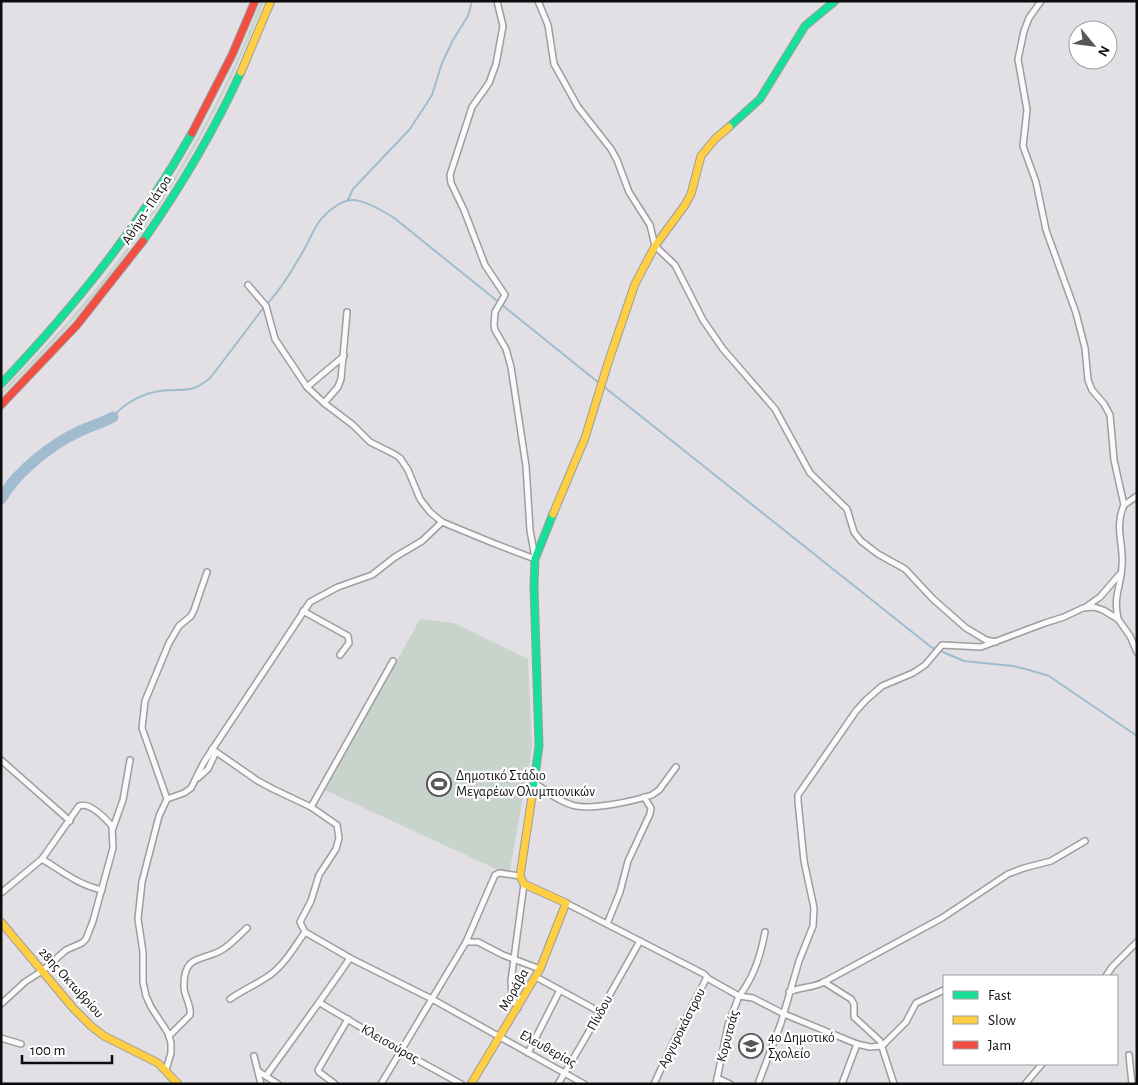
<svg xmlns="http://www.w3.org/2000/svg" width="1138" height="1085" viewBox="0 0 1138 1085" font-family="'Alegreya Sans',sans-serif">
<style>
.green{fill:#c8d3cc}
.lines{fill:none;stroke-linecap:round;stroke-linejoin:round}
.stream{stroke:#a0bcce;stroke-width:2}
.river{stroke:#a0bcce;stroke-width:11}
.street-casing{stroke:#9d9c9f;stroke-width:8}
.fast-casing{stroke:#9d9c9f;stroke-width:9}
.slow-casing{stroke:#9d9c9f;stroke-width:9}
.jam-casing{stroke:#9d9c9f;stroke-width:9}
.street{stroke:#fbfafb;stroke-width:5}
.fast{stroke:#16e098;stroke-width:7}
.slow{stroke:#ffcf43;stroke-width:7}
.jam{stroke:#f24e42;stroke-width:7}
.labels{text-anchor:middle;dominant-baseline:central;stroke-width:4.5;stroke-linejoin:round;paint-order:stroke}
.street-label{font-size:14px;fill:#0c0c0e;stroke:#fff}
.poi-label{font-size:14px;fill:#0c0c0e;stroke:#fff;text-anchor:start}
</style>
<rect width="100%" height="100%" fill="#e2e0e5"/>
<g class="green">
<path d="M261,1H264C225,105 166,206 96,293C67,329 34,363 1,396V392C33,360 64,327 93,292C163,207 222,104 261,1Z"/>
<polygon points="420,619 454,623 528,659 532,748 509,875 325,790"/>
</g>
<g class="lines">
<g class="stream">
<polyline points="348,200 353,189 410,129 432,95 442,63 453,40 468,16 472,1"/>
<path d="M267,304C283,287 295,266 306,246C311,237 316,223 324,216C330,209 344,199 354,200C368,202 381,210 393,217L599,383"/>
<polyline points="603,386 931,647 964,661 1013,666 1029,670 1049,676 1137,736"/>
<path d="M113,417C123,404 143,393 160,391C184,388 191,395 211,377L264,307"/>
</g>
<path class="river" d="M1,499C16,472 52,444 80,431C91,426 102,423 113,417"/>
<defs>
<g id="street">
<polyline points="497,1 503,26 496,64 489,83 472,107 450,175 451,183 464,210 485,265 505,295 495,312 494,325 495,330 506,349 511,367 526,466 530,530 535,558"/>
<polyline points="538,1 548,25 554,64 578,107 611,149 617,160 629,192 650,225 655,246 675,265 703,320 723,349 775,409 810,473 847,509 854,532 861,541 878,554 905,569 933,599 966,628 986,640 996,642"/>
<path d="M1041,1L1029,18L1024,31L1018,59L1027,110L1023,146L1036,182L1046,230L1076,313L1085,348L1088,380L1092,390L1104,404L1110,415L1114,460L1124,505C1114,527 1124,544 1122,566C1121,587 1113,595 1118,619"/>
<polyline points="248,285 266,306 275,339 307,387 324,403 353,425 370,442 394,454 400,458 408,470 420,499 430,512 442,522 493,543 535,559"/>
<polyline points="307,387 344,356"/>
<polyline points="324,403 338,387 341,379 347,312"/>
<polyline points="1124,505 1137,496"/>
<polyline points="1086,607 1100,597 1119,575"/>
<polyline points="303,611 348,636 349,643 340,655"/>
<polyline points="212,749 258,781 273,789 311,807 337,825 339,838 336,849 319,875 311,901 300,922 305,932 350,958 432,999 584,1084"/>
<polyline points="1,760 70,821"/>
<polyline points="198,778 208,769 216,752"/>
<path d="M535,783C546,791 558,801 572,805C590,811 634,801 652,795L659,790L676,767"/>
<polyline points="167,799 142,728 145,701 169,643 179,626 191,616 194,610 207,572"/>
<polyline points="311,807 393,661"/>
<polyline points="113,828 123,800 130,760"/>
<path d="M42,859C62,871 78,885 102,890"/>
<path d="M1,893L42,859L79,806C90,802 105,818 112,826L113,848L93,921L86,939L82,943L66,950L42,971L25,982L1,1004"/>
<polyline points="566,903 704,974 707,977 672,1045 654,1084"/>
<polyline points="607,924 620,892 628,861 650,814 651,808 644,797"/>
<path d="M765,932C761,954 753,979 739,996L753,998L784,1014L857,1044L870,1047L882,1046L906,1022L916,1003L944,990"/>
<polyline points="466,942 495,875 499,873 520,876"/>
<polyline points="1106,976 1112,967 1137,942"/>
<polyline points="536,977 600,1012"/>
<polyline points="707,978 739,996 728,1025 716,1084"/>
<polyline points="824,982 851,999 854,1004 854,1017 880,1041 894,1084"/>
<path d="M789,992C800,987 811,988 822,983L942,918L1008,874L1024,868L1051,861L1085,841"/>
<path d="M230,999C243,990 259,983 270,975C285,964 295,946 305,932"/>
<polyline points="320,1003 401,1051 461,1084"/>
<polyline points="518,1008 512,998 511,981 524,884"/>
<path d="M169,1036L190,1015C192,1005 183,995 184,985C184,955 201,961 220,951C230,946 239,935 247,928"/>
<polyline points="1,1038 21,1044"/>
<polyline points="528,1053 560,990"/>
<polyline points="1129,1055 1132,1084"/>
<polyline points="254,1056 261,1084"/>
<polyline points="166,1070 171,1053 171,1043 168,1033 151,1007 146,996 143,982 143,952 138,919 142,882 159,816 167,799 184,793 191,788 204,762 310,602 338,587 372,575 395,557 422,541 442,522"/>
<polyline points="258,1071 278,1084"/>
<path d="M266,1076C294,1037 323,998 350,958"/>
<polyline points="717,1078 730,1084"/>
<polyline points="335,1084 319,1072 318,1070 348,1019"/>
<polyline points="381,1084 466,942 478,942 503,955 540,969"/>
<polyline points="558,1084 583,1042 640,941"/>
<polyline points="758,1084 781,1023 799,961 813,926 814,908 804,861 798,801 798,795 856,711 866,700 882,686 913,673 925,665 942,645 981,647 1045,623 1064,617 1083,608 1094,607 1103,610 1118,619 1130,636 1137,652"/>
<polyline points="842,1084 857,1044"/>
<polyline points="1025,1084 1042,1064"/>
</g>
<g id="fast">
<polyline points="729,127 760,99 805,26 835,1"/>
<path d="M143,241C180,188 214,131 241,72"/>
<path d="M1,384C74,307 140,226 192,133"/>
<polyline points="533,790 539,746 534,586 535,559 553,514"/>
</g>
<g id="slow">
<polyline points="241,72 271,1"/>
<polyline points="553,514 585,438 608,363 635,284 655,246 685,205 691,194 701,156 715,139 729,127"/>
<polyline points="1,922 74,1009 91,1026 104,1036 158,1063 178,1084"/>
<polyline points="471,1084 540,969 566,903 524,884 520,876 533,790"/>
</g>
<g id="jam">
<polyline points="192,133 232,55 255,1"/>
<polyline points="1,405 77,325 143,241"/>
</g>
</defs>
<use href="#street" class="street-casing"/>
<use href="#fast" class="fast-casing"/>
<use href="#slow" class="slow-casing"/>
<use href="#jam" class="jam-casing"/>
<use href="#street" class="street"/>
<use href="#fast" class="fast"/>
<use href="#slow" class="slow"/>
<use href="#jam" class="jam"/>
</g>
<defs>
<symbol id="stadium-ring" viewBox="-11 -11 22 22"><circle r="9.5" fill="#fff" stroke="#575659" stroke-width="1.5"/><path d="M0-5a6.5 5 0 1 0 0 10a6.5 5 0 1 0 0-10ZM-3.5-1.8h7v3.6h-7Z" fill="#575659"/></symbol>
<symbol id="school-ring" viewBox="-11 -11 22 22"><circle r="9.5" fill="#fff" stroke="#575659" stroke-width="1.5"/><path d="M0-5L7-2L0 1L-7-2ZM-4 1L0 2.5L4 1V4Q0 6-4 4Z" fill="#575659"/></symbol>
</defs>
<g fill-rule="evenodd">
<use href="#stadium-ring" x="425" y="770" width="28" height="28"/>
<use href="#school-ring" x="737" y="1032" width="28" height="28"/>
</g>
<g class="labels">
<g class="street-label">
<text transform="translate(147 210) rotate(-57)">Αθήνα - Πάτρα</text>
<text transform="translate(71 983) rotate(48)">28ης Οκτωβρίου</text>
<text transform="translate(514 990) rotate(-60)">Μοράβα</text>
<text transform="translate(600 1013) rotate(-61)">Πίνδου</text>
<text transform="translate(682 1028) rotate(-63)">Αργυροκάστρου</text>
<text transform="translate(728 1036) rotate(-75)">Κορυτσάς</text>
<text transform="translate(390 1044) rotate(30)">Κλεισούρας</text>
<text transform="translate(548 1049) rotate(29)">Ελευθερίας</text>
</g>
<g class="poi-label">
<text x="456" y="776">Δημοτικό Στάδιο<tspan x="456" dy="16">Μεγαρέων Ολυμπιονικών</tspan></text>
<text x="768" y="1038">4ο Δημοτικό<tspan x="768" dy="16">Σχολείο</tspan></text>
</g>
</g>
<rect width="1138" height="1085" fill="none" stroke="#0c0c0e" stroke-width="5"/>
<rect x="943" y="975" width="175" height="90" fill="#ffffff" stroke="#9e9e9f"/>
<rect x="953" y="991" width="25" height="8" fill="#16e098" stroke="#9e9e9f"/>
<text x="988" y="1000" font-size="15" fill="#0c0c0e">Fast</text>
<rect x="953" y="1016" width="25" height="8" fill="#ffcf43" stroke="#9e9e9f"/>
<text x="988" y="1025" font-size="15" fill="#0c0c0e">Slow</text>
<rect x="953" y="1041" width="25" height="8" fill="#f24e42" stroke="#9e9e9f"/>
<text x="988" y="1050" font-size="15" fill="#0c0c0e">Jam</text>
<g transform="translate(1093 45) rotate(119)"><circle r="24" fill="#ffffff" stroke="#9e9e9f"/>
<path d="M0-4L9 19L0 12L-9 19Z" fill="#575659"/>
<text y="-8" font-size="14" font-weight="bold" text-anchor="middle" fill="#0c0c0e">N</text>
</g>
<path d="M22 1055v8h90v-8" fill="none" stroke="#0c0c0e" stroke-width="2.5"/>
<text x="30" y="1055" font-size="15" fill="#0c0c0e" stroke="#ffffff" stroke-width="4" paint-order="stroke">100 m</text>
</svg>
